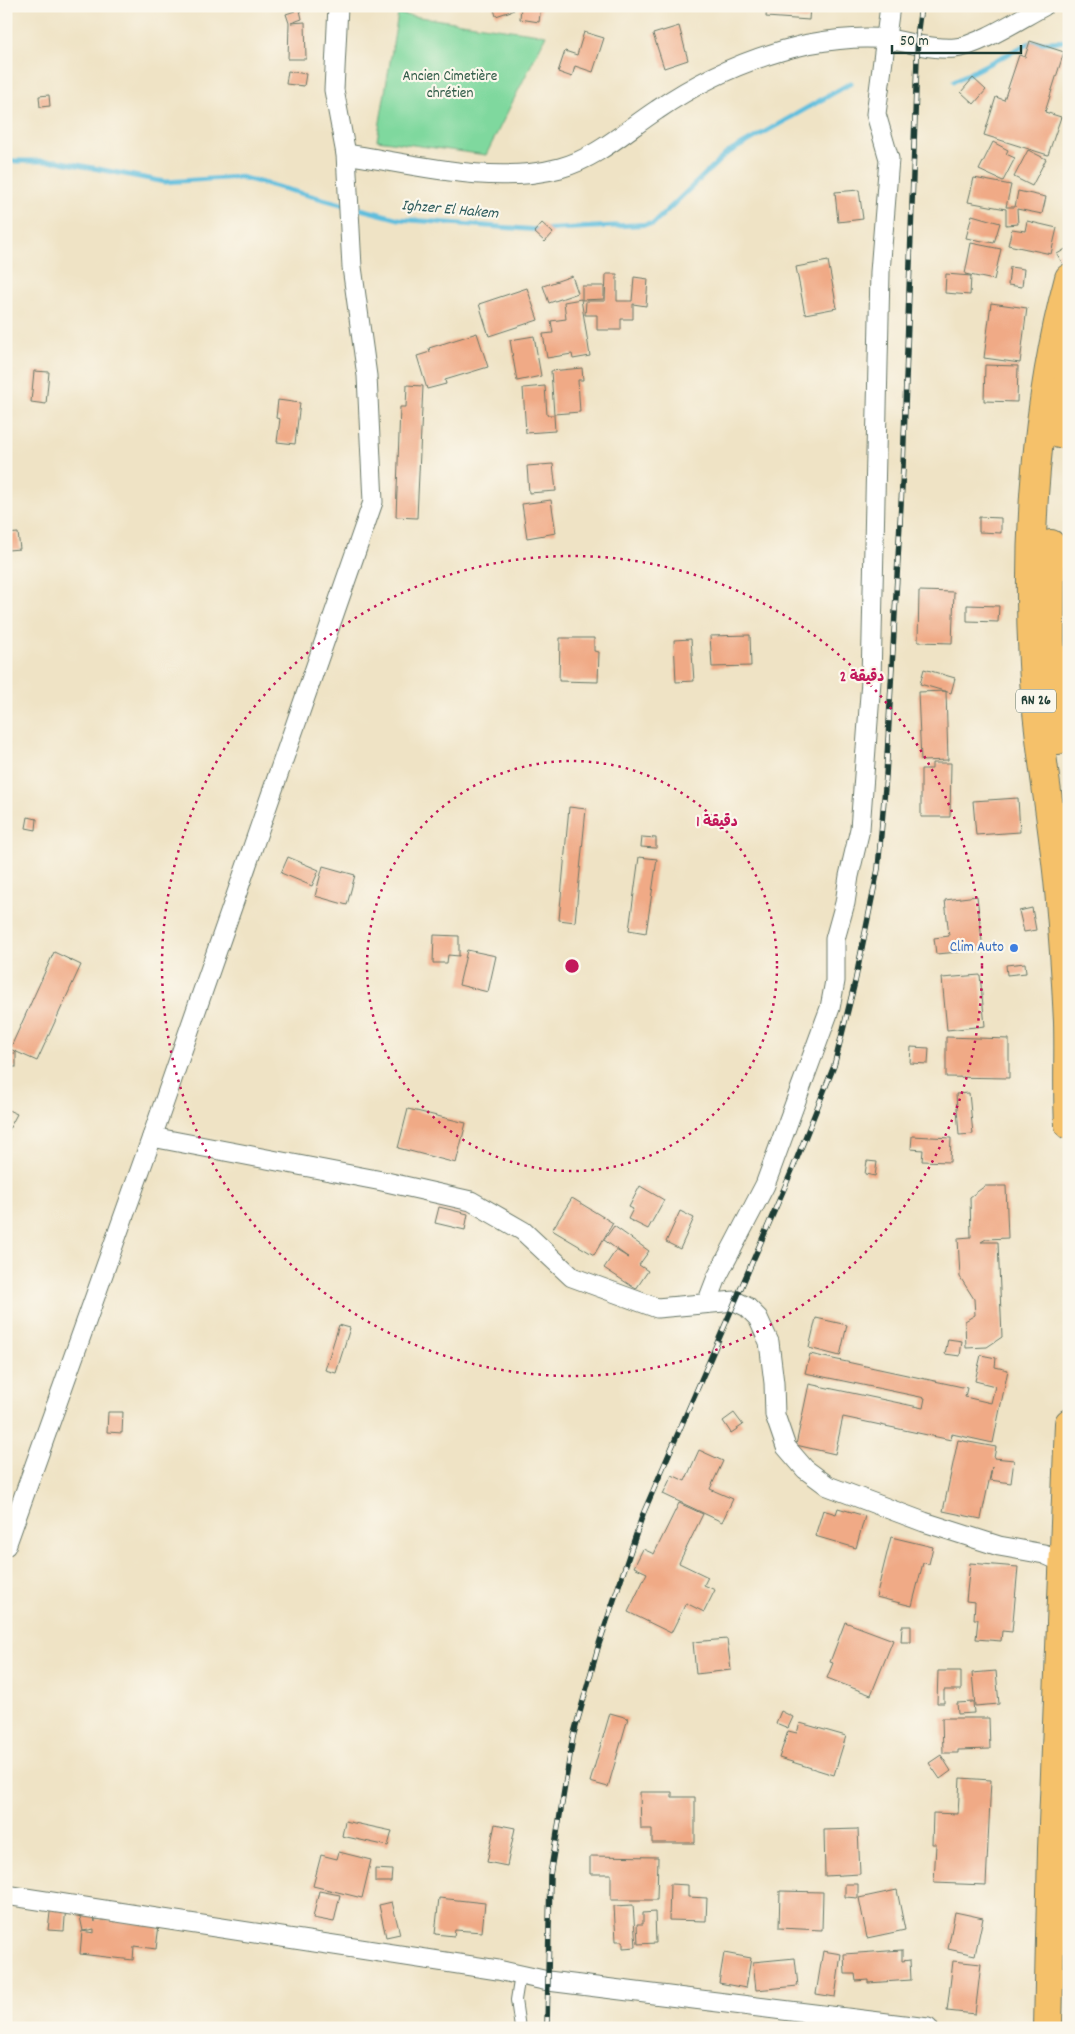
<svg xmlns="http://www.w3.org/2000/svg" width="1075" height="2034" viewBox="0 0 1075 2034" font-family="Dekko,'Playpen Sans Arabic',sans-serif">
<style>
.green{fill:#7fd89e;stroke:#4f8a69}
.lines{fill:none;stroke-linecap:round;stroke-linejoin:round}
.stream{stroke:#5fbedd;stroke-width:5}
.building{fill:#f0aa86}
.service-casing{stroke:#687767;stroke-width:12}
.minor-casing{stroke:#687767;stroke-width:21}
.primary-casing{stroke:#687767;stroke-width:30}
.service{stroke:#fff;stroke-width:10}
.minor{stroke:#fff;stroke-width:19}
.primary{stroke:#f5c16b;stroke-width:28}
.rail-casing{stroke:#1f3d34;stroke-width:5.5}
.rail{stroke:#fbf7ec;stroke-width:4;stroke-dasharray:11;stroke-linecap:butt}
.ring{fill:none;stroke:#c2185b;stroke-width:2.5;stroke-dasharray:2.5 5}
.shop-dot{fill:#3f7fe0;stroke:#fbf7ec;stroke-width:2}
.labels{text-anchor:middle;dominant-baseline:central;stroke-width:4.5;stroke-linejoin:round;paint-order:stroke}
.shield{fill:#fbf7ec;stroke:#61756b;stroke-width:1}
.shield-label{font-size:14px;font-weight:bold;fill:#1f3d34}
.park-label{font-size:15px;fill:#325c49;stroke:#fbf7ec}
.shop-label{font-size:15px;fill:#366cbe;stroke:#fbf7ec;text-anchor:end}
.water-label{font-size:16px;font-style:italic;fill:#2f5d5e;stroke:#fbf7ec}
.centre{fill:#c2185b;stroke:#fbf7ec;stroke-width:2.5}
.ring-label{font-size:15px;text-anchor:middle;font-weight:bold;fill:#c2185b;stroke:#fbf7ec;stroke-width:4.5;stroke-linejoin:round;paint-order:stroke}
</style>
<rect width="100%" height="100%" fill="#fbf7ec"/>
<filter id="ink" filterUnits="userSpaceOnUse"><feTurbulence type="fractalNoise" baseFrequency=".02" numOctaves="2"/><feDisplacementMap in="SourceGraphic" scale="10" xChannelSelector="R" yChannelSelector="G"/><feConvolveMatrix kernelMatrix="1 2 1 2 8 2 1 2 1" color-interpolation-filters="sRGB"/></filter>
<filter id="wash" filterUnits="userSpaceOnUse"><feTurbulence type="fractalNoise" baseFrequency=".0096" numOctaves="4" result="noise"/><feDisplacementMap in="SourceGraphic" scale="20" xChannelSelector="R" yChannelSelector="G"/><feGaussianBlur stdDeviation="1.12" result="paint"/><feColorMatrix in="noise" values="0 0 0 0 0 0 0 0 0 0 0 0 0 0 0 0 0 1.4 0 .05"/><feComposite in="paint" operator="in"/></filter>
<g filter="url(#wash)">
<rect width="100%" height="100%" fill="#efe3c5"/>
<polygon class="green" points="398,14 546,35 486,155 377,140"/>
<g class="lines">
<g class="stream">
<polyline points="954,81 1030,43 1069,41"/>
<polyline points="6,161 57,161 165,182 240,177 345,205"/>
<polyline points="353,207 399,219 538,230 653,224 726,154 851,83"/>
</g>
</g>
<g id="blocks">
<g class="building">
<polygon points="265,6 299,6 302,19 291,23 305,22 306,59 288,59 289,23 286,14 295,11"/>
<polygon points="493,6 512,6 514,10 496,16"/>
<polygon points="521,6 541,6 539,22 520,19"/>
<polygon points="767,6 810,6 809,20 766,17"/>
<polygon points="679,26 688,60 664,68 653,34"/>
<polygon points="584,32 604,38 593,72 575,66 572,77 558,72 565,51 577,55"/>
<polygon points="1030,41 1064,52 1045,112 1061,117 1048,155 984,135 996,97 1004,100 1019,55 1025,57"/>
<polygon points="288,71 306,74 304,86 286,84"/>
<polygon points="973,78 986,90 974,104 961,92"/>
<polygon points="49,95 50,106 40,107 39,96"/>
<polygon points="993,142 1008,150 1006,154 1015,158 1003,181 979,170"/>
<polygon points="1028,150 1046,159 1032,186 1014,177"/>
<polygon points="974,178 1011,185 1006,207 1015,207 1018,191 1046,197 1042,214 1017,209 1018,224 1006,225 1006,209 968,202"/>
<polygon points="859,190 863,219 838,222 835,192"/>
<polygon points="972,215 1000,223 994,243 966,238"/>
<polygon points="1027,221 1057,228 1051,254 1008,245 1012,229 1025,231"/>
<polygon points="542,223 553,233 545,242 534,232"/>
<polygon points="971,243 1001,249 994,280 965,274"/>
<polygon points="1069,247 1069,269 1067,271 1057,254"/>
<polygon points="828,261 837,308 805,314 796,267"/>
<polygon points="1010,267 1024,269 1022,287 1008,285"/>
<polygon points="606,274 617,274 617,301 632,301 634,277 648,279 646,306 633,304 633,319 621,319 621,330 597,330 597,315 585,315 586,301 605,301"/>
<polygon points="946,274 971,276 970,295 945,293"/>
<polygon points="572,276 578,293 549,303 543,286"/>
<polygon points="582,286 604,286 604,299 582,300"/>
<polygon points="527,288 538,320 489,336 479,304"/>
<polygon points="581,299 590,356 573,359 572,354 547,358 543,334 553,333 551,321 566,319 564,302"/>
<polygon points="991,303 1027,308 1020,363 984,358"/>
<polygon points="477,333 488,367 445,380 446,384 427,389 417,356 430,352 429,348"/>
<polygon points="534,336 541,376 517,381 510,340"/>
<polygon points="985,365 1018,366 1017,402 984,401"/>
<polygon points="582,368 583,380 578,380 580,412 554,414 551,371"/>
<polygon points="34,371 49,372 46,404 31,402"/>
<polygon points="407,385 423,386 417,518 396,517 400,407 406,407"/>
<polygon points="545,386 547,415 554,415 555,431 526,433 523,388"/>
<polygon points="278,400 300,403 295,444 277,442 280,419 276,418"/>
<polygon points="553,464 556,491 529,493 527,466"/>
<polygon points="551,500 556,533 527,538 522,504"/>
<polygon points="979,517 1001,518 1001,533 979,532"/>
<polygon points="18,533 20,549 8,550 6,534"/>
<polygon points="919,591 954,592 952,643 918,642"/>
<polygon points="967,605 999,606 998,622 967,621"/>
<polygon points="750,635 751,666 712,667 710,636"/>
<polygon points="560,638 594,638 594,651 599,652 598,682 559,681"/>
<polygon points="691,639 694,681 676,682 674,640"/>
<polygon points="924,669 955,678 951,693 920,684"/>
<polygon points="946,691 948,760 921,761 918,692"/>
<polygon points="932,763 951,763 950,817 921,817 921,769 932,769"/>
<polygon points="1018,798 1020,832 976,835 973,801"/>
<polygon points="569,807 586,809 575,922 559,920"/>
<polygon points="28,817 37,819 36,830 26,828"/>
<polygon points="642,837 656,838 656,848 641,847"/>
<polygon points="288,857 319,870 312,886 281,873"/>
<polygon points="639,857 657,859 646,933 629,930"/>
<polygon points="323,866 355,875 347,905 315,896"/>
<polygon points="977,896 983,950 936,954 934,938 949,936 945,900"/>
<polygon points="1032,908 1036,930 1024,932 1019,911"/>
<polygon points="434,935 459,936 459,956 448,955 447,963 433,963"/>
<polygon points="467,950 496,956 488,992 459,985"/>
<polygon points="54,952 81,965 37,1061 10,1049"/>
<polygon points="1025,963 1026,973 1007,975 1006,965"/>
<polygon points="980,975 985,1026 947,1030 942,978"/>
<polygon points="946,1037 1009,1039 1009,1078 946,1077"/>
<polygon points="911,1047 929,1048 928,1064 910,1063"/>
<rect x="6" y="1053" width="10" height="14"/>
<polygon points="969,1093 973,1134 959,1135 956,1094"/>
<polygon points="6,1109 17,1114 6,1135"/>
<polygon points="408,1109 466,1123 456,1163 398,1148"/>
<polygon points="912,1136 951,1138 950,1162 922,1161 923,1150 911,1149"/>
<polygon points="867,1161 877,1162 875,1176 865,1174"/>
<polygon points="640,1186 664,1200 648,1229 628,1219 633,1209 629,1207"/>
<polygon points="985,1186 1006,1186 1008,1238 986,1239 981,1242 998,1242 1002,1337 987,1347 966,1348 965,1321 975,1315 974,1299 960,1277 958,1238 971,1237 970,1197"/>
<polygon points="572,1198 613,1223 594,1255 552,1230"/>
<polygon points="439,1207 468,1214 465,1230 435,1223"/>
<polygon points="680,1211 694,1218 680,1249 666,1242"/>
<polygon points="614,1226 649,1251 639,1265 648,1271 636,1289 604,1268 616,1250 629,1258 604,1240"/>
<polygon points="816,1318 847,1325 840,1356 809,1348"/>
<polygon points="339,1325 350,1328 336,1373 325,1370"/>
<polygon points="948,1339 962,1341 960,1356 945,1354"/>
<polygon points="810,1354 967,1388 965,1397 991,1403 995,1386 975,1381 981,1355 996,1358 995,1367 1008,1370 993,1443 952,1434 951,1440 843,1417 835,1454 796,1445 809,1384 923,1408 925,1398 805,1373"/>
<polygon points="108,1412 123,1412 122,1433 107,1432"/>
<polygon points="734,1413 743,1425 731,1433 723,1421"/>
<polygon points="958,1440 996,1447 994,1458 1014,1460 1011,1483 990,1480 992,1467 981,1519 943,1511"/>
<polygon points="699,1450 723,1461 710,1489 733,1499 722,1522 663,1494 672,1475 685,1481"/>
<polygon points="679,1503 703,1514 679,1563 708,1577 704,1585 715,1590 704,1612 686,1603 671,1633 628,1612 647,1573 634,1567 643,1549 654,1554"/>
<polygon points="838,1508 865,1516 856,1548 815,1536 823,1510 836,1514"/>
<polygon points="891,1537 933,1547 929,1564 923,1563 912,1606 876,1597"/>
<polygon points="970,1563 1018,1567 1012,1632 1002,1631 1001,1641 976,1639 978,1619 974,1619 975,1602 966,1601"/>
<polygon points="845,1622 893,1640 871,1695 827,1678 833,1663 830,1662"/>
<polygon points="902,1626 911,1626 911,1642 901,1642"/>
<polygon points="727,1639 731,1670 696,1674 693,1642"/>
<polygon points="938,1671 961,1671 961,1690 944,1690 944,1703 937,1703"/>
<polygon points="996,1671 999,1704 975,1706 972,1673"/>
<polygon points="973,1702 974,1713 958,1714 957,1703"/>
<polygon points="781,1711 793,1717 788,1728 776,1723"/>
<polygon points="610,1713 628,1718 608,1787 590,1782"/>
<polygon points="942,1718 989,1718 990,1749 958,1750 958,1753 943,1753"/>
<polygon points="800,1723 846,1736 834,1775 779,1758 788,1731 797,1733"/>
<polygon points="941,1755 951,1771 940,1779 929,1763"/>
<polygon points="960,1778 991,1780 986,1885 934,1883 936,1844 932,1844 933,1813 958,1814"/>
<polygon points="640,1792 672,1792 672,1797 695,1797 695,1843 652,1843 652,1829 641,1829"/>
<polygon points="345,1821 392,1831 388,1846 342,1836"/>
<polygon points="495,1824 515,1828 507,1866 487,1862"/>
<polygon points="858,1829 860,1874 825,1876 824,1830"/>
<polygon points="339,1852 371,1860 362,1898 313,1886 321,1855 337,1859"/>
<polygon points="590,1856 658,1857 657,1900 611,1900 611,1874 590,1874"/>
<polygon points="375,1869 392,1870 391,1882 375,1882"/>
<polygon points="670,1884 688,1885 688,1897 707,1898 706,1921 669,1920"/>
<polygon points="845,1884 858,1884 858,1898 845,1897"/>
<polygon points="897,1890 905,1930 867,1938 859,1898"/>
<polygon points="319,1891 340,1895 334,1922 313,1918"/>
<polygon points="780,1891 823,1892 822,1930 779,1928"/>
<polygon points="439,1898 485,1903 482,1932 455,1930 454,1936 435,1934"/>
<polygon points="392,1902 400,1934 386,1937 379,1905"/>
<polygon points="51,1904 66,1905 64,1931 48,1930"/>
<polygon points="633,1905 636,1947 623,1948 623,1941 616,1941 614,1906"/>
<polygon points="92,1910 95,1922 95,1919 159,1925 156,1949 134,1946 133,1960 80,1954 82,1931 94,1933 94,1929 83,1931 79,1912"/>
<polygon points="655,1912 656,1943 638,1944 637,1924 643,1924 643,1913"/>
<polygon points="955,1912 983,1918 975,1955 948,1949"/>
<polygon points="902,1950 902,1961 910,1960 911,1980 868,1983 868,1980 856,1981 855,1974 845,1974 844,1954"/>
<polygon points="823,1951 841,1954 835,1997 816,1994"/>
<polygon points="724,1953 751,1958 746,1988 719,1983"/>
<polygon points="795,1958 798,1986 756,1990 753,1962"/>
<polygon points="953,1961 981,1964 975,2014 947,2011"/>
</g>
</g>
</g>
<g filter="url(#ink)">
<use href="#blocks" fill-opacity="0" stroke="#687767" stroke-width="1"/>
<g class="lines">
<defs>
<polyline id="service" points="520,2028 516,2000 520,1975"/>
<g id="minor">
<path d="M346,154C413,164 494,186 560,168C597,158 625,131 657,110C702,79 754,56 808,44C835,39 861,36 887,39C909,42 932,50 955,48C978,46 1021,18 1044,6"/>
<polyline points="152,1137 382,1181 471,1201 523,1231 572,1277 657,1308 735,1301 747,1307 758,1318 769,1342 774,1383 775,1415 786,1447 805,1469 828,1486 924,1522 999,1546 1044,1554 1069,1565"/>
<polyline points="707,1303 717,1277 765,1185 830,1008 835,981 835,939 845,903 849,876 860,829 871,681 880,272 889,159 876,114 890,6"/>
<polyline points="6,1546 152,1137 373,502 367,376 352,267 346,154 334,90 338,6"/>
<polyline points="6,1895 498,1970 548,1981 928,2028"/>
</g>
<g id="primary">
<path d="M1069,278C1036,400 1026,539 1033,664C1037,740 1052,814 1059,890C1063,933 1066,978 1068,1022C1069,1056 1067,1090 1069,1125"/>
<polyline points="1059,434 1069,375"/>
<polyline points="1051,544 1050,640 1058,740"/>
<polyline points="1048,2028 1052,1849 1069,1423"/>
</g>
</defs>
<use href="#service" class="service-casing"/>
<use href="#minor" class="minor-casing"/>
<use href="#primary" class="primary-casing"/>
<use href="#service" class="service"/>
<use href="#minor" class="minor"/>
<use href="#primary" class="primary"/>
<defs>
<polyline id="rail" points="547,2028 550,1875 573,1737 599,1644 643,1514 793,1168 834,1066 855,982 878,869 886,776 903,468 918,29 921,6"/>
</defs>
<use href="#rail" class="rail-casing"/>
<use href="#rail" class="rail"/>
</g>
</g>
<g class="ring">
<circle cx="572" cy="966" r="205"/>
<circle cx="572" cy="966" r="410"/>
</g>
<circle class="shop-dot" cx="1014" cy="948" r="5"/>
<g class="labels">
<rect class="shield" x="1016" y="689.5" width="40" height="23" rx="4"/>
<g class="shield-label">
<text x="1036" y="701">RN 26</text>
</g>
<g class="park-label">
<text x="450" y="77">Ancien Cimetière<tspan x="450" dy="17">chrétien</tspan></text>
</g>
<g class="shop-label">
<text x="1004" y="948">Clim Auto</text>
</g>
<g class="water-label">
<text transform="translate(450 210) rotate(5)">Ighzer El Hakem</text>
</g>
</g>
<circle cx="572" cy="966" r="8" class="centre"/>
<g class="ring-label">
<text x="862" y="681">2 دقيقة</text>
<text x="717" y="826">1 دقيقة</text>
</g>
<rect width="1075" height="2034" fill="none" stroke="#fbf7ec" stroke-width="25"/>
<path d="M892 45v8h129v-8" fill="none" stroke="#1f3d34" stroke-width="2.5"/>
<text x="900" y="45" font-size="15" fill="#1f3d34" stroke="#fbf7ec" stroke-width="4" paint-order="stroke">50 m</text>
</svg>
